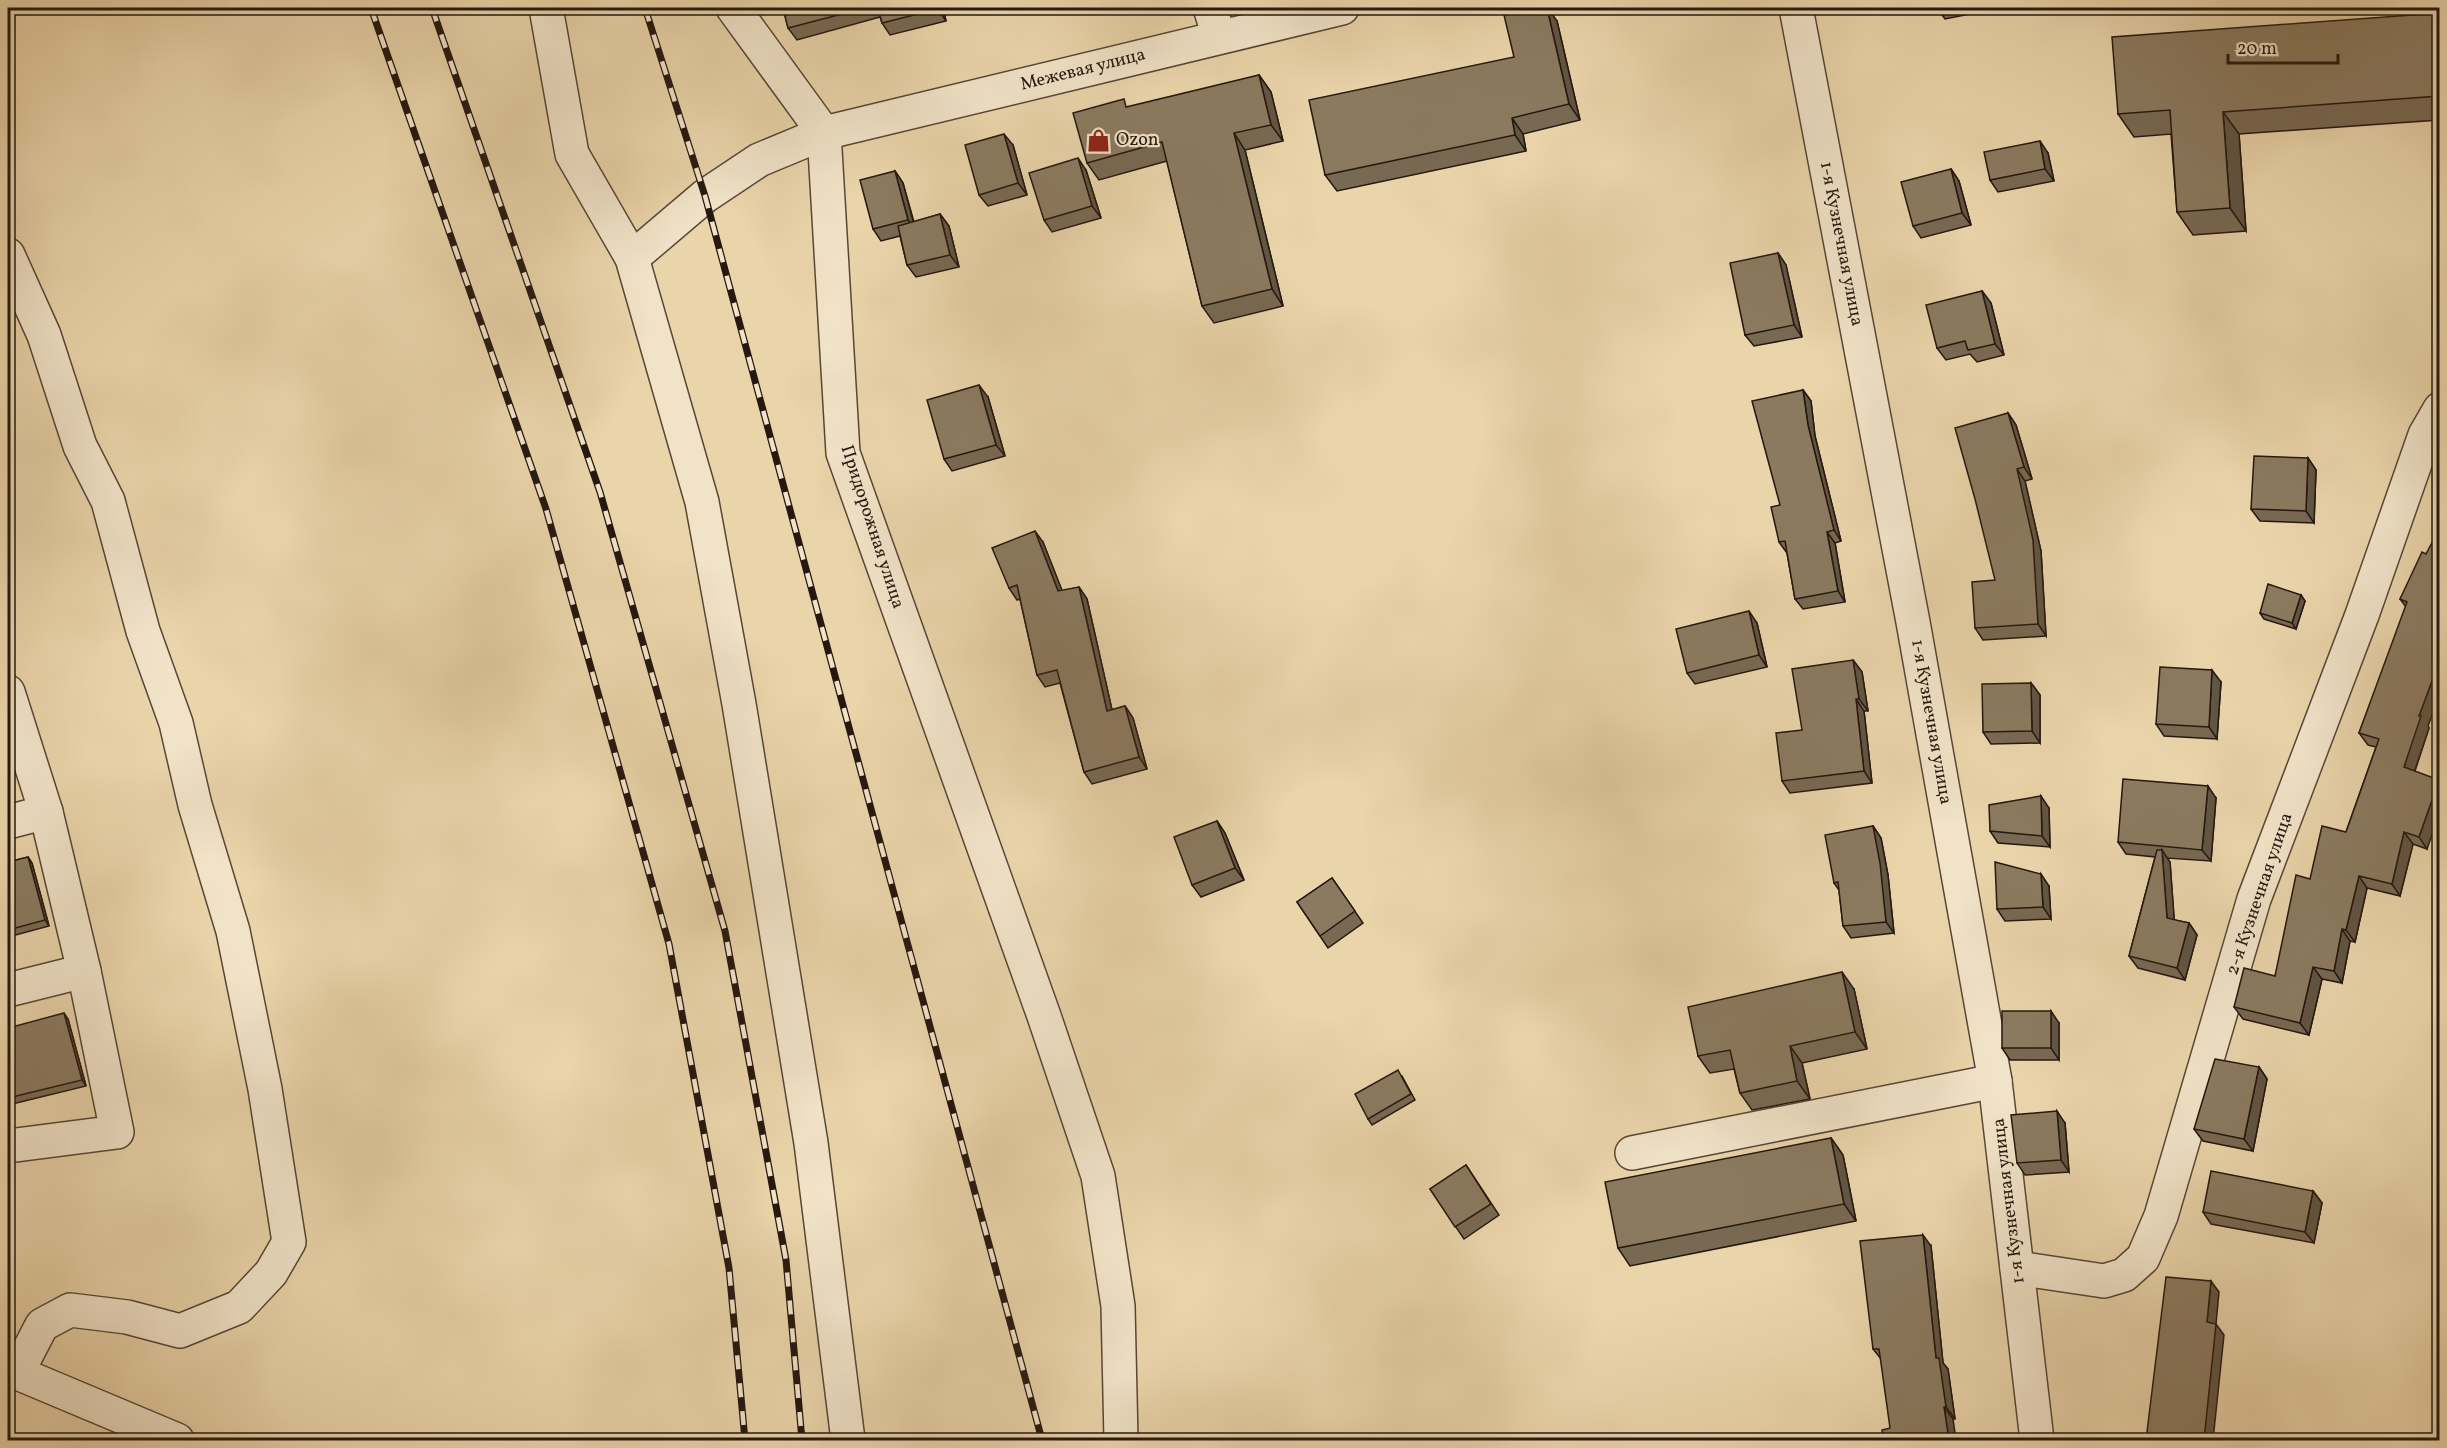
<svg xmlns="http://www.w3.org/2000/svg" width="2447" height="1448" viewBox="0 0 2447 1448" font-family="Vollkorn,serif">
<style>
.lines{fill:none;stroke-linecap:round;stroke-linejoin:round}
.minor-casing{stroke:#564736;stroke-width:36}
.minor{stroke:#f1e3c8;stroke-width:33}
.rail-casing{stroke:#25180f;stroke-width:7}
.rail{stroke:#f1e3c8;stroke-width:4.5;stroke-dasharray:14;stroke-linecap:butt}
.wall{fill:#786953;stroke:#25180f;stroke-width:1.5}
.shaded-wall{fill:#615543;stroke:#25180f;stroke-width:1.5}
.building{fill:#8b7a60;stroke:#25180f;stroke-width:1.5}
.labels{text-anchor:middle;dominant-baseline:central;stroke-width:4.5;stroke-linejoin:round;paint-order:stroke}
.street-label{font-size:18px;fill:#25180f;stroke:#f1e3c8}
.poi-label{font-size:18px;fill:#25180f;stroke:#f1e3c8;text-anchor:start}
</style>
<rect width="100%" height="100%" fill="#ead4aa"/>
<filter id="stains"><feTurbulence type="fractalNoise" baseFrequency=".00333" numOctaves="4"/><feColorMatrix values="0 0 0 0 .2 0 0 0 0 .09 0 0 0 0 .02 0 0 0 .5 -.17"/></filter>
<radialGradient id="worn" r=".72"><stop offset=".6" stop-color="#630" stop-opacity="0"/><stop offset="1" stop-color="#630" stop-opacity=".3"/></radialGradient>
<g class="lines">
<defs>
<g id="minor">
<polyline points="546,8 572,154 632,258 702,502 739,704 811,1143 848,1440"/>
<polyline points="733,8 824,133 843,453 1044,1016 1098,1176 1118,1306 1121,1440"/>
<polyline points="1210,8 1219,36"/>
<polyline points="1796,8 1913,622 1995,1081 2037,1440"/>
<polyline points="8,255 44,335 80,446 108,501 143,631 176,723 195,805 233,931 265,1089 289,1242 271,1273 239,1307 180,1331 127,1317 70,1310 42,1325 17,1373"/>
<polyline points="632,258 705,196 759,160 824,133 1342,8"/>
<polyline points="8,692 46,812 84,971 117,1132 8,1146"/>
<polyline points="8,822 46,812"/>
<polyline points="8,990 84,971"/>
<polyline points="1632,1153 1995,1081"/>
<polyline points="2017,1268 2104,1281 2124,1275 2143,1258 2161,1216 2254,899 2362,615 2425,435 2440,409"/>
<polyline points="8,1369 177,1440"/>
</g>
</defs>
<use href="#minor" class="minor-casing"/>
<use href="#minor" class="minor"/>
<defs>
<g id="rail">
<polyline points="371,8 546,509 669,944 729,1268 745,1440"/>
<polyline points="432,8 600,492 725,931 786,1260 802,1440"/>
<polyline points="645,8 705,196 1042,1440"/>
</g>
</defs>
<use href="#rail" class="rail-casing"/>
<use href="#rail" class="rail"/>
</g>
<g class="wall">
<polygon points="783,8 943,8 946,21 890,35 882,23 880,17 797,40 788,28"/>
<polygon points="1937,8 1986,8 1986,11 1945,19"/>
<polygon points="2439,13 2439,120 2239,134 2246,231 2193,235 2177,212 2171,134 2134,137 2118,114"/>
<polygon points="1557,21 1580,120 1523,134 1526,151 1337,191 1325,175 1514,57"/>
<polygon points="1259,75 1271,92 1283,141 1245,150 1283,306 1214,323 1202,306 1167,161 1099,180 1087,163"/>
<polygon points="1013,145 1027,195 988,206 979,195"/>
<polygon points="2048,153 2054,181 1998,192 1990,180"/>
<polygon points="1951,169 1959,181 1971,225 1921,238 1913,226"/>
<polygon points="1086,170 1101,218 1052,232 1044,220"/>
<polygon points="895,171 903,183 914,222 940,214 949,226 959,267 916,277 907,265 900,236 881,241 873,229"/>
<polygon points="1778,253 1786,265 1802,337 1754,346 1745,335"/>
<polygon points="1982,291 1991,303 2004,355 1977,362 1970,354 1946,360 1937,348"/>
<polygon points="1803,390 1811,401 1815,436 1841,541 1835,543 1845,602 1803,609 1795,599 1787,553 1779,542 1780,505"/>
<polygon points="988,397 1005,456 952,471 944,459"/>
<polygon points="2008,413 2016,425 2032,479 2025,481 2041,551 2046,636 1983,640 1975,628 1995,580"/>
<polygon points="2308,458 2316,470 2314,523 2260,521 2251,509"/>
<polygon points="1043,542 1062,591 1079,587 1087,599 1112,710 1125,706 1133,718 1147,769 1092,784 1084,772 1060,683 1045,687 1037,675 1020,599 1017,600 1009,588"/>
<polygon points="2426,554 2428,726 2429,728 2415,771 2427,849 2413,844 2400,896 2367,888 2355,942 2350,941 2342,983 2322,979 2309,1035 2243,1019 2234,1007 2275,976 2310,879 2346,832 2376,747 2368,745 2359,733 2406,607 2400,599"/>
<polygon points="2301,595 2305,601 2296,629 2264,619 2260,613"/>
<polygon points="1757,623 1767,667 1695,684 1687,673"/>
<polygon points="1853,660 1862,672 1868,711 1864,711 1872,783 1790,793 1782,781 1802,730"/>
<polygon points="2221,682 2217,739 2164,736 2156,724"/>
<polygon points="2031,683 2040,695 2040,743 1991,744 1983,732"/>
<polygon points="2216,798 2211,861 2167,858 2170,862 2174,920 2189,923 2197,935 2185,980 2138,968 2129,956 2155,857 2126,854 2118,842"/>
<polygon points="2049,808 2050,847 1998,843 1990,831"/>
<polygon points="1217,821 1225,833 1244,880 1201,897 1192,885"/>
<polygon points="1873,826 1881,838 1888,875 1894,933 1851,938 1843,926 1839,890 1834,883"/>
<polygon points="28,857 32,863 49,926 8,937 8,862"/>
<polygon points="1332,878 1363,923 1328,948 1297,902"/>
<polygon points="2049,886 2051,919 2005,921 1997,909"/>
<polygon points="1854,989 1867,1049 1802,1063 1810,1099 1752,1110 1740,1093 1734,1069 1710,1073 1698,1056"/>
<polygon points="68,1019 86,1086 8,1105 8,1028"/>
<polygon points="2059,1023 2059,1060 2010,1060 2002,1048"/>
<polygon points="2259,1067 2267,1079 2253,1151 2203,1141 2194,1129"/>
<polygon points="1402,1076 1415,1100 1372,1125 1368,1119"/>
<polygon points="2065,1123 2069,1172 2025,1175 2017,1163"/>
<polygon points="1831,1138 1843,1155 1856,1221 1630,1266 1618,1248"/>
<polygon points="1466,1165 1499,1215 1464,1239 1430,1189"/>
<polygon points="2313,1191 2322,1203 2314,1243 2211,1224 2203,1212"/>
<polygon points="1931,1246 1943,1363 1948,1369 1955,1419 1953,1419 1881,1359 1873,1349"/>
</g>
<g class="shaded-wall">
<polygon points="938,8 943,8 946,21 938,9"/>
<polygon points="1547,8 1548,8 1557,21 1580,120 1569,104"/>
<polygon points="1259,75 1271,92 1283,141 1271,125"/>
<polygon points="2223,112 2239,134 2246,231 2230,208"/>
<polygon points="1512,118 1523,134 1526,151 1515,135"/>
<polygon points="1234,133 1245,150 1283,306 1272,289"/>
<polygon points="1004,134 1013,145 1027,195 1018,183"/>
<polygon points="2040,141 2048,153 2054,181 2045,169"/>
<polygon points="1078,158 1086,170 1101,218 1092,206"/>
<polygon points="1951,169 1959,181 1971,225 1962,213"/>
<polygon points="895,171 903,183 916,232 908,220"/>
<polygon points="940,214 949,226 959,267 950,255"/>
<polygon points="1778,253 1786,265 1802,337 1794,325"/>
<polygon points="1982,291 1991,303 2004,355 1995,344"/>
<polygon points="979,385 988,397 1005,456 996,445"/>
<polygon points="1803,390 1811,401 1815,436 1841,541 1834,530 1808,425"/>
<polygon points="2008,413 2016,425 2032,479 2024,467"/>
<polygon points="2308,458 2316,470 2314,523 2306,511"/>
<polygon points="2017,469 2025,481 2041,551 2046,636 2038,624"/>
<polygon points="1035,531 1043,542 1067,603 1058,591"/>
<polygon points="1827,532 1835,543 1845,602 1838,591"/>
<polygon points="1079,587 1087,599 1115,723 1107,711"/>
<polygon points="2301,595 2305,601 2296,629 2292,623"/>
<polygon points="1749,611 1757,623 1767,667 1759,655"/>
<polygon points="1853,660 1862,672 1868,711 1859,699"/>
<polygon points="2439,662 2439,696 2428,726 2429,728 2412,779 2404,767 2419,716"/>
<polygon points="2212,670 2221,682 2217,739 2209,727"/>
<polygon points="2031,683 2040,695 2040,743 2032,731"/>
<polygon points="1856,699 1864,711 1872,783 1864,771"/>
<polygon points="1125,706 1133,718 1147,769 1139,757"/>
<polygon points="2439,780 2439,815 2427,849 2419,837"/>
<polygon points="2208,786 2216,798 2211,861 2202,850"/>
<polygon points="2041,796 2049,808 2050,847 2042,836"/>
<polygon points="1217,821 1225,833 1244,880 1235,868"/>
<polygon points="1873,826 1881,838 1888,875 1894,933 1886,922"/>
<polygon points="2404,832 2413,844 2400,896 2392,884"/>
<polygon points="2162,850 2170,862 2175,929 2167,918"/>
<polygon points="28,857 32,863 49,926 45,920"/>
<polygon points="2041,874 2049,886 2051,919 2043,907"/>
<polygon points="2359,876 2367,888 2355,942 2346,930"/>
<polygon points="2189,923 2197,935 2185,980 2177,968"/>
<polygon points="2342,929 2350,941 2342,983 2334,971"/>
<polygon points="2313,967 2322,979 2309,1035 2300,1023"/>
<polygon points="1842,972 1854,989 1867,1049 1855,1032"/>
<polygon points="2051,1011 2059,1023 2059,1060 2051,1048"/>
<polygon points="64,1013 68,1019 86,1086 82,1080"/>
<polygon points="1790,1046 1802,1063 1810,1099 1797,1081"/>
<polygon points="2259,1067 2267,1079 2253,1151 2244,1139"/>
<polygon points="2057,1111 2065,1123 2069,1172 2061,1160"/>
<polygon points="1831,1138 1843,1155 1856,1221 1844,1204"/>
<polygon points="2313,1191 2322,1203 2314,1243 2305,1232"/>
<polygon points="1923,1235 1931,1246 1943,1363 1948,1369 1955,1419 1946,1407 1936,1358"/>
<polygon points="2211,1281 2219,1292 2216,1324 2224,1335 2213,1440 2204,1440 2207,1322"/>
<polygon points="1944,1407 1953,1419 1956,1440 1949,1440"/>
</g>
<g class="building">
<polygon points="783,8 865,8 788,28"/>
<polygon points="878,8 938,8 938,9 882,23"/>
<polygon points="1536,8 1547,8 1569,104 1512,118 1515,135 1325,175 1309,100 1514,57 1504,15"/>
<polygon points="2439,13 2439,96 2223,112 2230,208 2177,212 2170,110 2118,114 2112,37"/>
<polygon points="1259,75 1271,125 1234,133 1272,289 1202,306 1162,142 1087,163 1073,113 1124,99 1126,107"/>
<polygon points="1004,134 1018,183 979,195 965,145"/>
<polygon points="2040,141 2045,169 1990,180 1984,152"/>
<polygon points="1078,158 1092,206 1044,220 1029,173"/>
<polygon points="1951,169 1962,213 1913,226 1901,182"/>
<polygon points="895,171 908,220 873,229 860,180"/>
<polygon points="940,214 950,255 907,265 898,226"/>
<polygon points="1778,253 1794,325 1745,335 1730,263"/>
<polygon points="1982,291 1995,344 1968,350 1965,341 1937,348 1926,305"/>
<polygon points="979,385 996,445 944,459 927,400"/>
<polygon points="1803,390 1808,425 1834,530 1827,532 1838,591 1795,599 1785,541 1779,542 1771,507 1780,505 1752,401"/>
<polygon points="2008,413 2024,467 2017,469 2033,540 2038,624 1975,628 1972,582 1995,580 1975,499 1955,428"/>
<polygon points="2254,456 2308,458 2306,511 2251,509"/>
<polygon points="2439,529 2439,662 2419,716 2421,716 2404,767 2439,780 2419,837 2404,832 2392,884 2359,876 2346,930 2342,929 2334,971 2313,967 2300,1023 2234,1007 2244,968 2275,976 2296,875 2310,879 2322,826 2346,832 2379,739 2359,733 2407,602 2400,599 2422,552 2426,554"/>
<polygon points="1035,531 1058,591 1079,587 1107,711 1125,706 1139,757 1084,772 1057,670 1037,675 1017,585 1009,588 992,548"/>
<polygon points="2268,584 2301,595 2292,623 2260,613"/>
<polygon points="1749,611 1759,655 1687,673 1676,629"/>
<polygon points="1853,660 1859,699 1856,699 1864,771 1782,781 1776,733 1802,730 1792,669"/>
<polygon points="2160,667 2212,670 2209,727 2156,724"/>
<polygon points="2031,683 2032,731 1983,732 1982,684"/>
<polygon points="2123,779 2208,786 2202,850 2118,842"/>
<polygon points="2041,796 2042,836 1990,831 1989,805"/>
<polygon points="1217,821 1235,868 1192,885 1174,837"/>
<polygon points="1873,826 1880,863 1886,922 1843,926 1838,882 1834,883 1825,835"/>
<polygon points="2157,850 2162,850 2167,918 2189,923 2177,968 2129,956"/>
<polygon points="28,857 45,920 8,930 8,862"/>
<polygon points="1995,862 2041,874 2043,907 1997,909"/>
<polygon points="1332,878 1355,911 1320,936 1297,902"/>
<polygon points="1842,972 1855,1032 1790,1046 1797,1081 1740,1093 1730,1050 1698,1056 1688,1007"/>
<rect x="2002" y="1011" width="49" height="37"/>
<polygon points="64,1013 82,1080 8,1098 8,1028"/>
<polygon points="2215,1059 2259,1067 2244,1139 2194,1129"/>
<polygon points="1398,1070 1411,1094 1368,1119 1355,1094"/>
<polygon points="2057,1111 2061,1160 2017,1163 2011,1115"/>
<polygon points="1831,1138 1844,1204 1618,1248 1605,1182"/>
<polygon points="1466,1165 1491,1204 1455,1227 1430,1189"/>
<polygon points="2211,1171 2313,1191 2305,1232 2203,1212"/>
<polygon points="1923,1235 1936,1358 1939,1358 1946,1407 1944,1407 1949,1440 1883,1440 1882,1430 1890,1428 1879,1349 1873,1349 1860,1241"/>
<polygon points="2166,1277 2211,1281 2207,1322 2216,1324 2204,1440 2146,1440"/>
<polygon points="1653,1435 1655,1440 1634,1440"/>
</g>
<defs>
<symbol id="shop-bare" viewBox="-9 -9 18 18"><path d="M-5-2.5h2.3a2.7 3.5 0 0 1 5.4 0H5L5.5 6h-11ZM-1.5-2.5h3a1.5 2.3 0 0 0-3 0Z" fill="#8f2418" stroke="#f1e3c8" stroke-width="2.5" paint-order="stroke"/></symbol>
</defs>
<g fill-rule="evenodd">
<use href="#shop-bare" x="1082" y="124" width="33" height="33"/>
</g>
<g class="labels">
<g class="street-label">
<text transform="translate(1083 70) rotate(-14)">Межевая улица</text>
<text transform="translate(1841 244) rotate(79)">1-я Кузнечная улица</text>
<text transform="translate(872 527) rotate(72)">Придорожная улица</text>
<text transform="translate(1931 722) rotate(80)">1-я Кузнечная улица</text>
<text transform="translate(2260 894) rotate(-71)">2-я Кузнечная улица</text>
<text transform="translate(2009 1201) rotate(-97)">1-я Кузнечная улица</text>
</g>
<g class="poi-label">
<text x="1116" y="140">Ozon</text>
</g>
</g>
<rect width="2447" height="1448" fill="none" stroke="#ead4aa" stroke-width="30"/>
<rect x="9" y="9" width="2429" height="1430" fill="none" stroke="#25180f" stroke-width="3"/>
<rect x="15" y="15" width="2417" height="1418" fill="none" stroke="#25180f" stroke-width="1.5"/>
<path d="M2228 54v9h110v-9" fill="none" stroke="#25180f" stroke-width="3"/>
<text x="2237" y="54" font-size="18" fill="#25180f" stroke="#f1e3c8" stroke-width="4.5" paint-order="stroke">20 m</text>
<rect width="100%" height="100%" filter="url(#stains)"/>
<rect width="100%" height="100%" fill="url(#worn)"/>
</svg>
